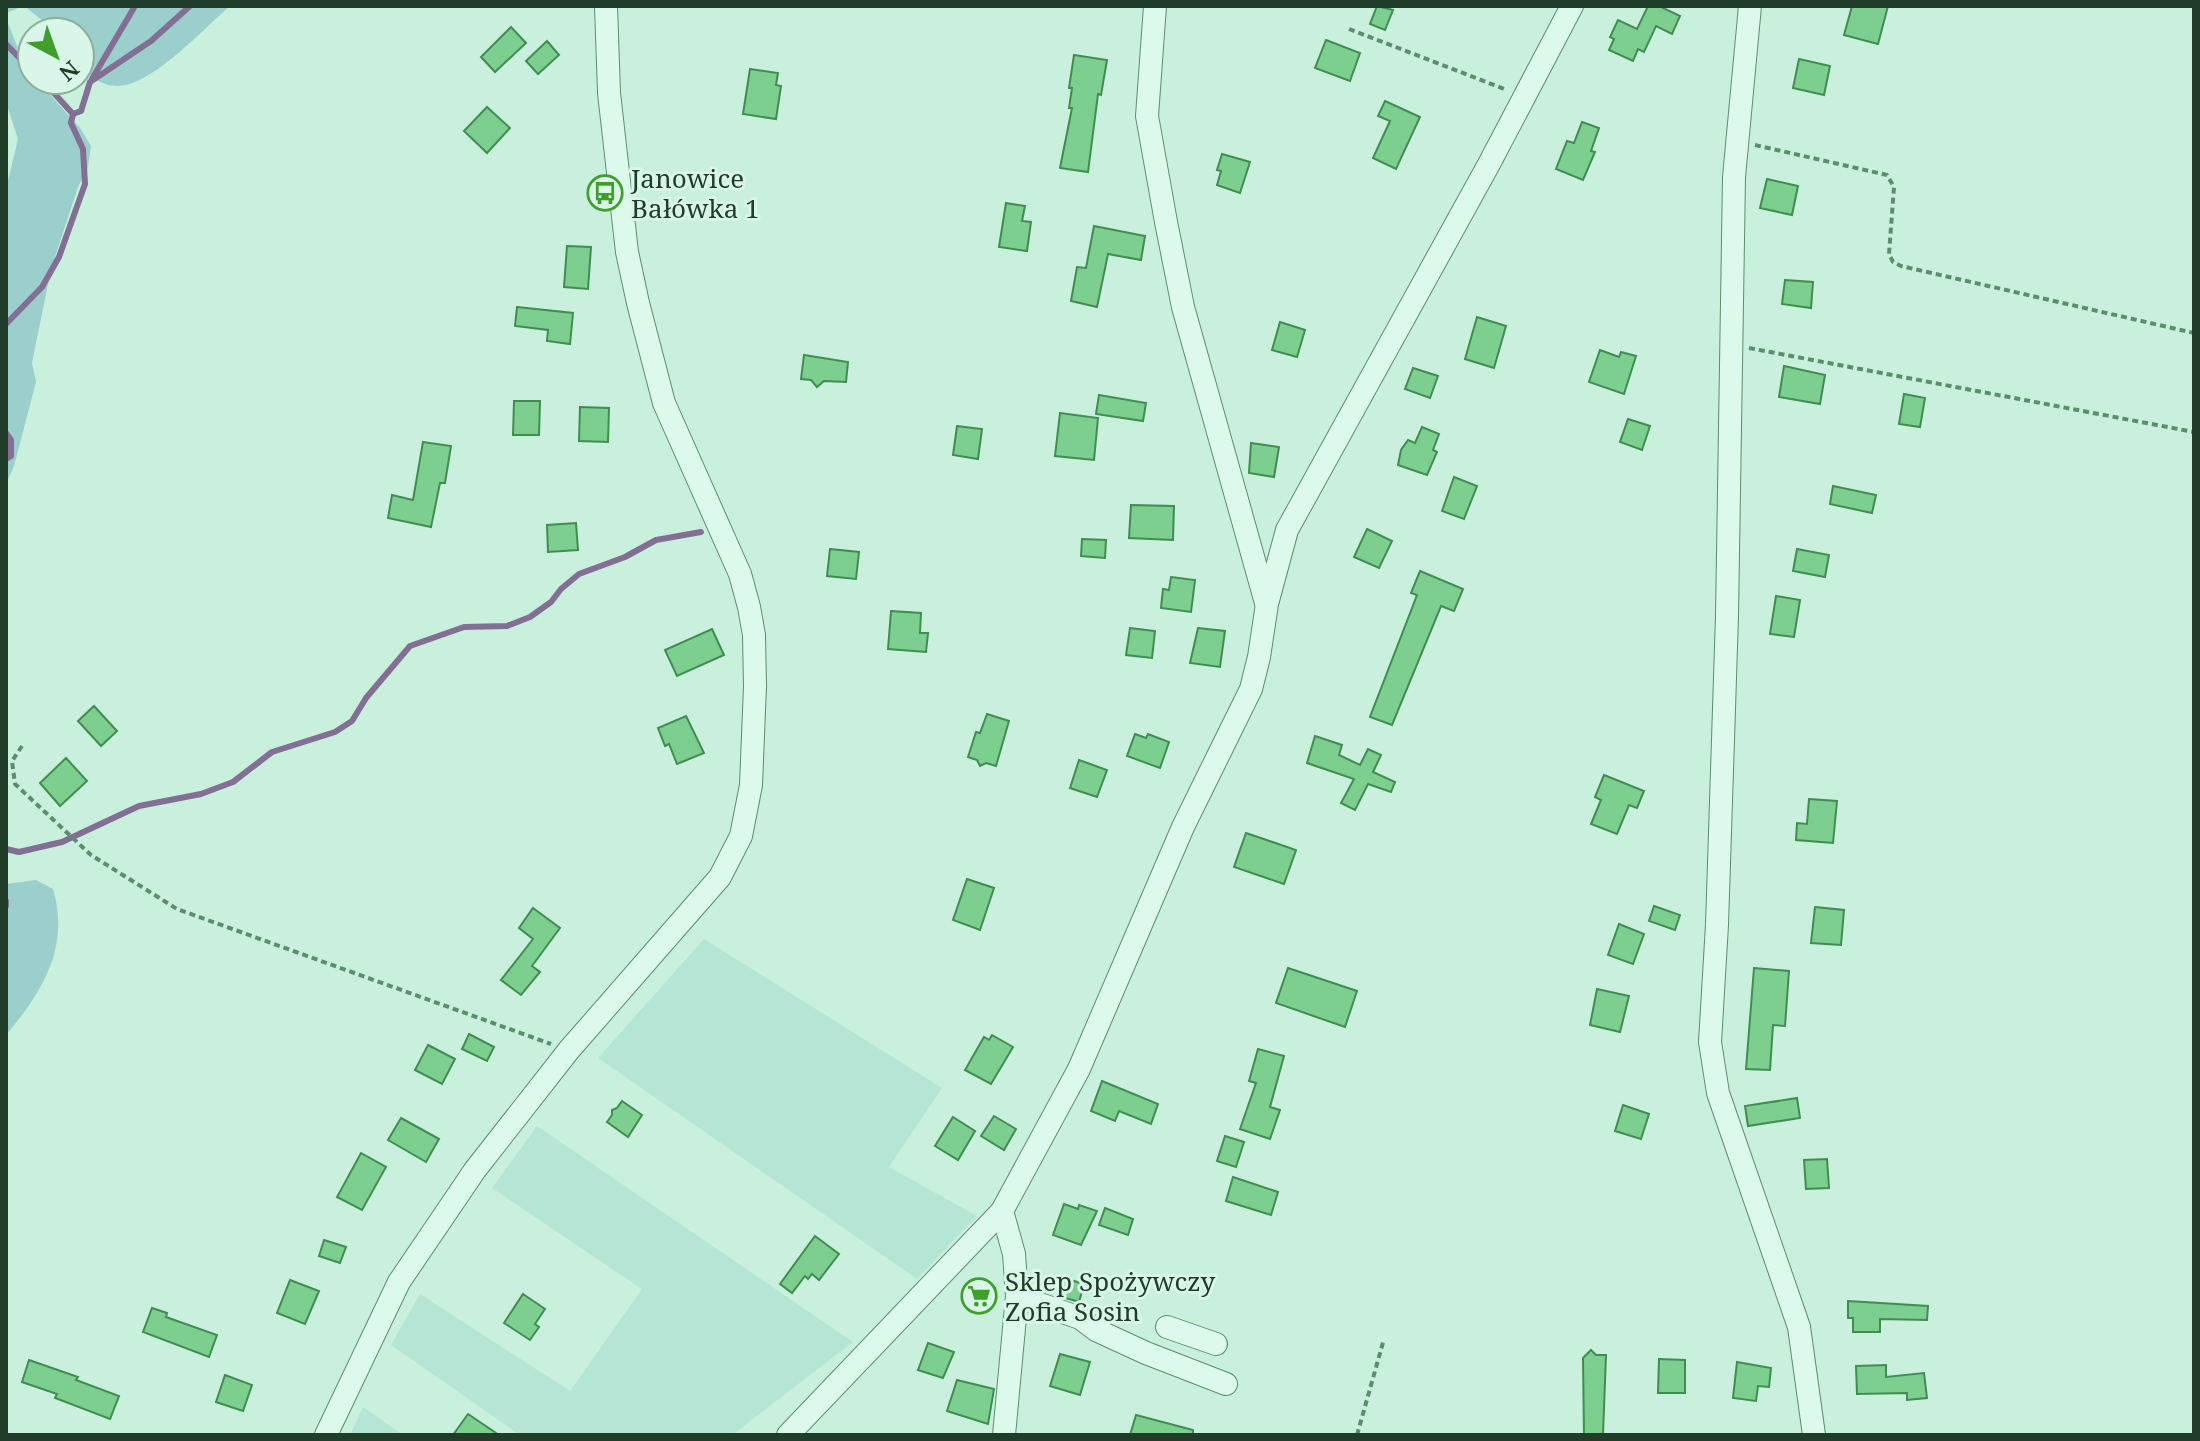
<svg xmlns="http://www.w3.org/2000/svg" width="2200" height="1441" viewBox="0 0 2200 1441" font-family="'Noto Serif',serif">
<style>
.farmland{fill:#b5e6d5}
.green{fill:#9bcfcb}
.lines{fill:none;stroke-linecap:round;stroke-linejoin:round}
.stream{stroke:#836f93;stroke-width:6}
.building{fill:#7dcf90;stroke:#418d51;stroke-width:2}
.minor-casing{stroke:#5c8d6d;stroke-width:24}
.path{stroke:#5c8d6d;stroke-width:4;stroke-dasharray:6 4;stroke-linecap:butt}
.minor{stroke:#dcfaeb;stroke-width:22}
.labels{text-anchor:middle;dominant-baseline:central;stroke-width:6;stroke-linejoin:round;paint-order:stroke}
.poi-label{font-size:26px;fill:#203d29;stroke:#d8f7e8;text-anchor:start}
</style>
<rect width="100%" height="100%" fill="#c8f0dd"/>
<g class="farmland">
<polygon points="704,939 942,1088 889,1167 977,1216 917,1279 598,1058"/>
<polygon points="537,1126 853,1342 732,1435 520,1435 391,1345 420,1294 570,1391 642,1289 492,1188"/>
<polygon points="363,1407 403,1435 350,1435"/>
</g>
<g class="green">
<path d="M6,6H230C204,28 151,87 117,86C100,86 90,75 80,64V32H57L24,6L6,13Z"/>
<polygon points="6,18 19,51 32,72 32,80 37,80 80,128 91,146 88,167 78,187 51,269 32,363 36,382 14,466 6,484 6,189 18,139 6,102"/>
<path d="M36,880L53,889C70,947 43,991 6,1035V884Z"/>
</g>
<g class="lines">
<g class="stream">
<polyline points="6,44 32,71"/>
<polyline points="92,79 135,6"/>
<polyline points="73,114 81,111 90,82 151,41 190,6"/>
<polyline points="6,324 42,287 59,257 85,184 83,149 71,123 73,114 42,80"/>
<polyline points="6,433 11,440 11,456 6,459"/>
<polyline points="6,849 19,852 62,842 139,806 201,794 233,782 272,752 335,732 352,721 366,698 410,646 464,627 507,626 530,617 551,602 561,589 579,574 625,557 656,540 701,532"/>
<polyline points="6,901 6,906"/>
</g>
</g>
<g class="building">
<polygon points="1377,6 1393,10 1385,30 1370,24"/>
<polygon points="1648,6 1659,6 1680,16 1672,34 1656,26 1644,52 1638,49 1633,61 1609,50 1614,39 1610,37 1618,20 1637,29"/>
<polygon points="1852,6 1888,6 1878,44 1844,35"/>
<polygon points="511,27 526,43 495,72 481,57"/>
<polygon points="1326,40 1360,53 1350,81 1315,68"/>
<polygon points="547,41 559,55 538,74 526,61"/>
<polygon points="1074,55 1107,60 1101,95 1098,94 1088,172 1060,168 1072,108 1069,108 1072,88 1069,88"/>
<polygon points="1799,59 1830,66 1824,95 1793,88"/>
<polygon points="750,69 778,73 776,85 781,86 776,119 743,114"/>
<polygon points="1385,101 1420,117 1396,169 1373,158 1390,121 1378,116"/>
<polygon points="487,107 510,128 487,153 464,131"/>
<polygon points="1582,122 1599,128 1591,151 1595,152 1583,180 1556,169 1567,141 1574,143"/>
<polygon points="1222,154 1250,162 1240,193 1217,185 1221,171 1217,170"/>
<polygon points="1767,179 1798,186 1792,215 1760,208"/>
<polygon points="1006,203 1025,206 1022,221 1031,222 1027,251 999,247"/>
<polygon points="1094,226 1145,236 1141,260 1108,254 1097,307 1071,301 1077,267 1086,268"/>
<polygon points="567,246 591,247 588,289 564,287"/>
<polygon points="1785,280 1813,282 1811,308 1782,304"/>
<polygon points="517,307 573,313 570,344 547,341 548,330 515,326"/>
<polygon points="1477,317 1506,326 1494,368 1465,359"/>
<polygon points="1280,322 1305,330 1297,357 1272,350"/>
<polygon points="1600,350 1619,357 1621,352 1636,356 1624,394 1589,382"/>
<polygon points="804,355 848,362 846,382 824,381 817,387 811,380 801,379"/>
<polygon points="1784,366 1825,375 1820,404 1779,397"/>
<polygon points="1413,368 1438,376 1430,398 1405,389"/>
<polygon points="1904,394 1925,398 1920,427 1899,424"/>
<polygon points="1099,395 1146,403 1143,421 1096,414"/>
<polygon points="514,401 540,401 539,435 513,435"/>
<polygon points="580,407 609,408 608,442 579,441"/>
<polygon points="1060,413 1098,418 1094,460 1055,456"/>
<polygon points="1628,419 1650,426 1642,450 1620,442"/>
<polygon points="957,426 982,429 978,459 953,455"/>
<polygon points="1422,427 1439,434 1433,450 1437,452 1427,475 1398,465 1401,450 1408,440 1415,443"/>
<polygon points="423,442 451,446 445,483 440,483 431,527 388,518 392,495 413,500"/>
<polygon points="1251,443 1279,447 1274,477 1249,473"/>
<polygon points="1454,477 1477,486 1464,519 1442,511"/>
<polygon points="1833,486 1876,495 1872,513 1830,504"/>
<polygon points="1131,505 1174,506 1173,540 1129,538"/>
<polygon points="576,523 578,550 548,552 547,525"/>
<polygon points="1367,529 1392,541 1379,568 1354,557"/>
<polygon points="1082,539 1106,540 1105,558 1081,556"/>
<polygon points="830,549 859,552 856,579 827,576"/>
<polygon points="1797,549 1829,555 1825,577 1793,571"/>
<polygon points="1420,571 1463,589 1454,611 1441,606 1392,725 1370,717 1417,595 1411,593"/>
<polygon points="1171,577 1195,580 1191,612 1161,608 1163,589 1169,590"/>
<polygon points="1776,596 1800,600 1794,637 1770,634"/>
<polygon points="891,611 921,613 920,633 928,633 926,652 888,649"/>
<polygon points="1130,628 1155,631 1152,658 1126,655"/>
<polygon points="1198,628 1225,631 1220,667 1190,663"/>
<polygon points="712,629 724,655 677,676 665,650"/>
<polygon points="94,706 117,731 101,746 78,721"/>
<polygon points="987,714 1009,721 996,766 986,763 980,766 977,760 968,757 976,732 980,733"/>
<polygon points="686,716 704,753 677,764 669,744 665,746 658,728"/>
<polygon points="1135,734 1146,738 1148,734 1169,742 1160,768 1127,756"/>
<polygon points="1315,736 1342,745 1339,755 1360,765 1368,749 1381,755 1373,772 1395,782 1391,792 1368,784 1355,810 1341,803 1354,779 1307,763"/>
<polygon points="66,758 87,781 60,806 40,783"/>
<polygon points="1079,760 1107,770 1097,797 1070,788"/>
<polygon points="1604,775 1644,791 1637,808 1629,805 1617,834 1591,824 1601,800 1595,797"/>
<polygon points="1809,799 1837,801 1833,843 1796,840 1797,823 1807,824"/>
<polygon points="1246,833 1296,850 1284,884 1234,867"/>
<polygon points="967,879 994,888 980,930 953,920"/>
<polygon points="1654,906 1680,915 1675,930 1649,921"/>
<polygon points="1815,907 1844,910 1841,945 1811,943"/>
<polygon points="533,908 560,928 532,966 540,972 521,995 501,980 533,939 519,928"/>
<polygon points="1619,924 1644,934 1633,964 1608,955"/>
<polygon points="1288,968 1357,991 1345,1027 1276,1003"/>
<polygon points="1754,968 1789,971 1785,1026 1773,1025 1770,1070 1746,1069"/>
<polygon points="1597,989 1629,996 1620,1032 1590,1025"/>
<polygon points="469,1034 494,1047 487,1061 462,1049"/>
<polygon points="992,1035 1013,1047 991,1084 965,1070 984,1037 989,1040"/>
<polygon points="428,1045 455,1059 442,1084 415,1070"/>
<polygon points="1258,1049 1284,1056 1270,1107 1280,1110 1270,1139 1240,1129 1256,1083 1249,1081"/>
<polygon points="1102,1081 1158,1104 1151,1124 1119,1111 1115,1121 1091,1111"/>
<polygon points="1797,1098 1800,1118 1748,1126 1745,1106"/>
<polygon points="622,1101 642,1115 628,1137 607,1122 612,1115 612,1110 617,1108"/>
<polygon points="1623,1105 1649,1114 1641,1139 1615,1131"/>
<polygon points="994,1116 1016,1129 1004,1150 981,1136"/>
<polygon points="953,1117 975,1131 958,1160 935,1146"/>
<polygon points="401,1118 439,1139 426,1162 388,1140"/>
<polygon points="1225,1136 1244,1142 1236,1167 1217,1161"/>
<polygon points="361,1153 386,1167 362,1210 337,1197"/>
<polygon points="1827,1159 1829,1188 1806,1189 1804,1160"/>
<polygon points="1233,1177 1278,1192 1271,1215 1226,1201"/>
<polygon points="1064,1204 1078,1209 1079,1205 1097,1211 1081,1245 1053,1235"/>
<polygon points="1105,1208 1133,1219 1128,1235 1099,1225"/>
<polygon points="815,1236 839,1254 819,1280 812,1274 808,1279 805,1276 792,1293 780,1284"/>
<polygon points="324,1240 346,1247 340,1263 319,1256"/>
<polygon points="1064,1278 1084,1284 1079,1302 1059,1296"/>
<polygon points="290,1280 319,1291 305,1324 277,1313"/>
<polygon points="965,1286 995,1288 993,1305 964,1303"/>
<polygon points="523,1294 545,1309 535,1324 539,1327 530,1340 504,1323"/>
<polygon points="1848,1301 1928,1306 1927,1320 1880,1319 1880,1332 1853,1332 1853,1318 1848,1318"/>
<polygon points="152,1308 167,1313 166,1317 217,1335 209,1357 143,1332"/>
<polygon points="928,1343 954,1352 943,1378 918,1370"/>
<polygon points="1591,1350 1596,1355 1606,1355 1603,1435 1584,1435 1583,1358"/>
<polygon points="1060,1354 1090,1362 1080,1395 1050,1386"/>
<polygon points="1659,1359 1685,1360 1685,1393 1658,1393"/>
<polygon points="29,1360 78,1377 76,1380 119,1396 110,1419 55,1398 57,1394 22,1382"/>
<polygon points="1737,1362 1771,1368 1769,1387 1758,1386 1756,1401 1733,1398"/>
<polygon points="1886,1365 1886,1377 1924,1373 1927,1398 1907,1400 1907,1393 1857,1394 1856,1366"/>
<polygon points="225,1375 252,1385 243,1411 216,1402"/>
<polygon points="957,1380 994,1389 988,1424 947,1411"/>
<polygon points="468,1414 499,1435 453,1435"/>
<polygon points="1136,1415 1193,1430 1193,1435 1130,1435"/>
</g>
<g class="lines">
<defs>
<g id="minor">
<polyline points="1155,6 1147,116 1166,222 1183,307 1266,603"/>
<polyline points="1750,6 1734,177 1727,616 1717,925 1710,1042 1718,1093 1799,1327 1814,1435"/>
<polyline points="1002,1211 1014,1254 1017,1296 1004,1435"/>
<polyline points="1017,1296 1080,1318 1096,1330 1146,1353 1226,1384"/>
<polyline points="1167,1327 1216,1344"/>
<polyline points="326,1435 399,1282 475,1170 569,1050 720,877 741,836 751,785 755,686 754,635 749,607 740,574 664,403 638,303 627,252 609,93 606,6"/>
<polyline points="788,1435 1002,1211 1079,1069 1183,827 1251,689 1259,657 1267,604 1287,530 1489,164 1572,6"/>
</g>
</defs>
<use href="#minor" class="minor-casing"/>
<g class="path">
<polyline points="1349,29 1507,90"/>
<polyline points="1755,145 1887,175 1894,187 1889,254 1893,262 1901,266 2194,333"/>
<polyline points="1749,348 2194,432"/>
<polyline points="22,746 12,761 15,784 91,855 177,909 551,1044"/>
<polyline points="1357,1435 1384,1339"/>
</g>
<use href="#minor" class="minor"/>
</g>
<defs>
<symbol id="bus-ring" viewBox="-11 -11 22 22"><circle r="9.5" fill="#d8f7e8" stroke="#409e2a" stroke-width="1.5"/><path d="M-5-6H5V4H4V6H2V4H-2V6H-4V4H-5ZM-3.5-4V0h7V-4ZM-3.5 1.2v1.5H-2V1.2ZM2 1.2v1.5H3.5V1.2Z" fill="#409e2a"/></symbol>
<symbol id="supermarket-ring" viewBox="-11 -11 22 22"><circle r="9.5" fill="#d8f7e8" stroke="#409e2a" stroke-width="1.5"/><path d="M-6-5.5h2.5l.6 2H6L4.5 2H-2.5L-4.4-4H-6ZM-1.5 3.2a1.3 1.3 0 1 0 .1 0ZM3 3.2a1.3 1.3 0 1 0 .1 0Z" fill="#409e2a"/></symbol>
</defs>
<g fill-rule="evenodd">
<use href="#bus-ring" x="585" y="173" width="40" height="40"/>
<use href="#supermarket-ring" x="959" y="1276" width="40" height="40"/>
</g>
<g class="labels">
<g class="poi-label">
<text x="631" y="178">Janowice<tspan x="631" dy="30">Bałówka 1</tspan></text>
<text x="1005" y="1281">Sklep Spożywczy<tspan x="1005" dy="30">Zofia Sosin</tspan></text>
</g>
</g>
<rect width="2200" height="1441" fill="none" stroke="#203d29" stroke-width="16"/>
<g transform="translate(56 56) rotate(139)"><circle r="38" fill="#d8f7e8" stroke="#8ead9c" stroke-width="2"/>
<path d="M0-6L14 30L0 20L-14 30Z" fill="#409e2a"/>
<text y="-12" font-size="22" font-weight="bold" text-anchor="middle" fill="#203d29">N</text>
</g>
</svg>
